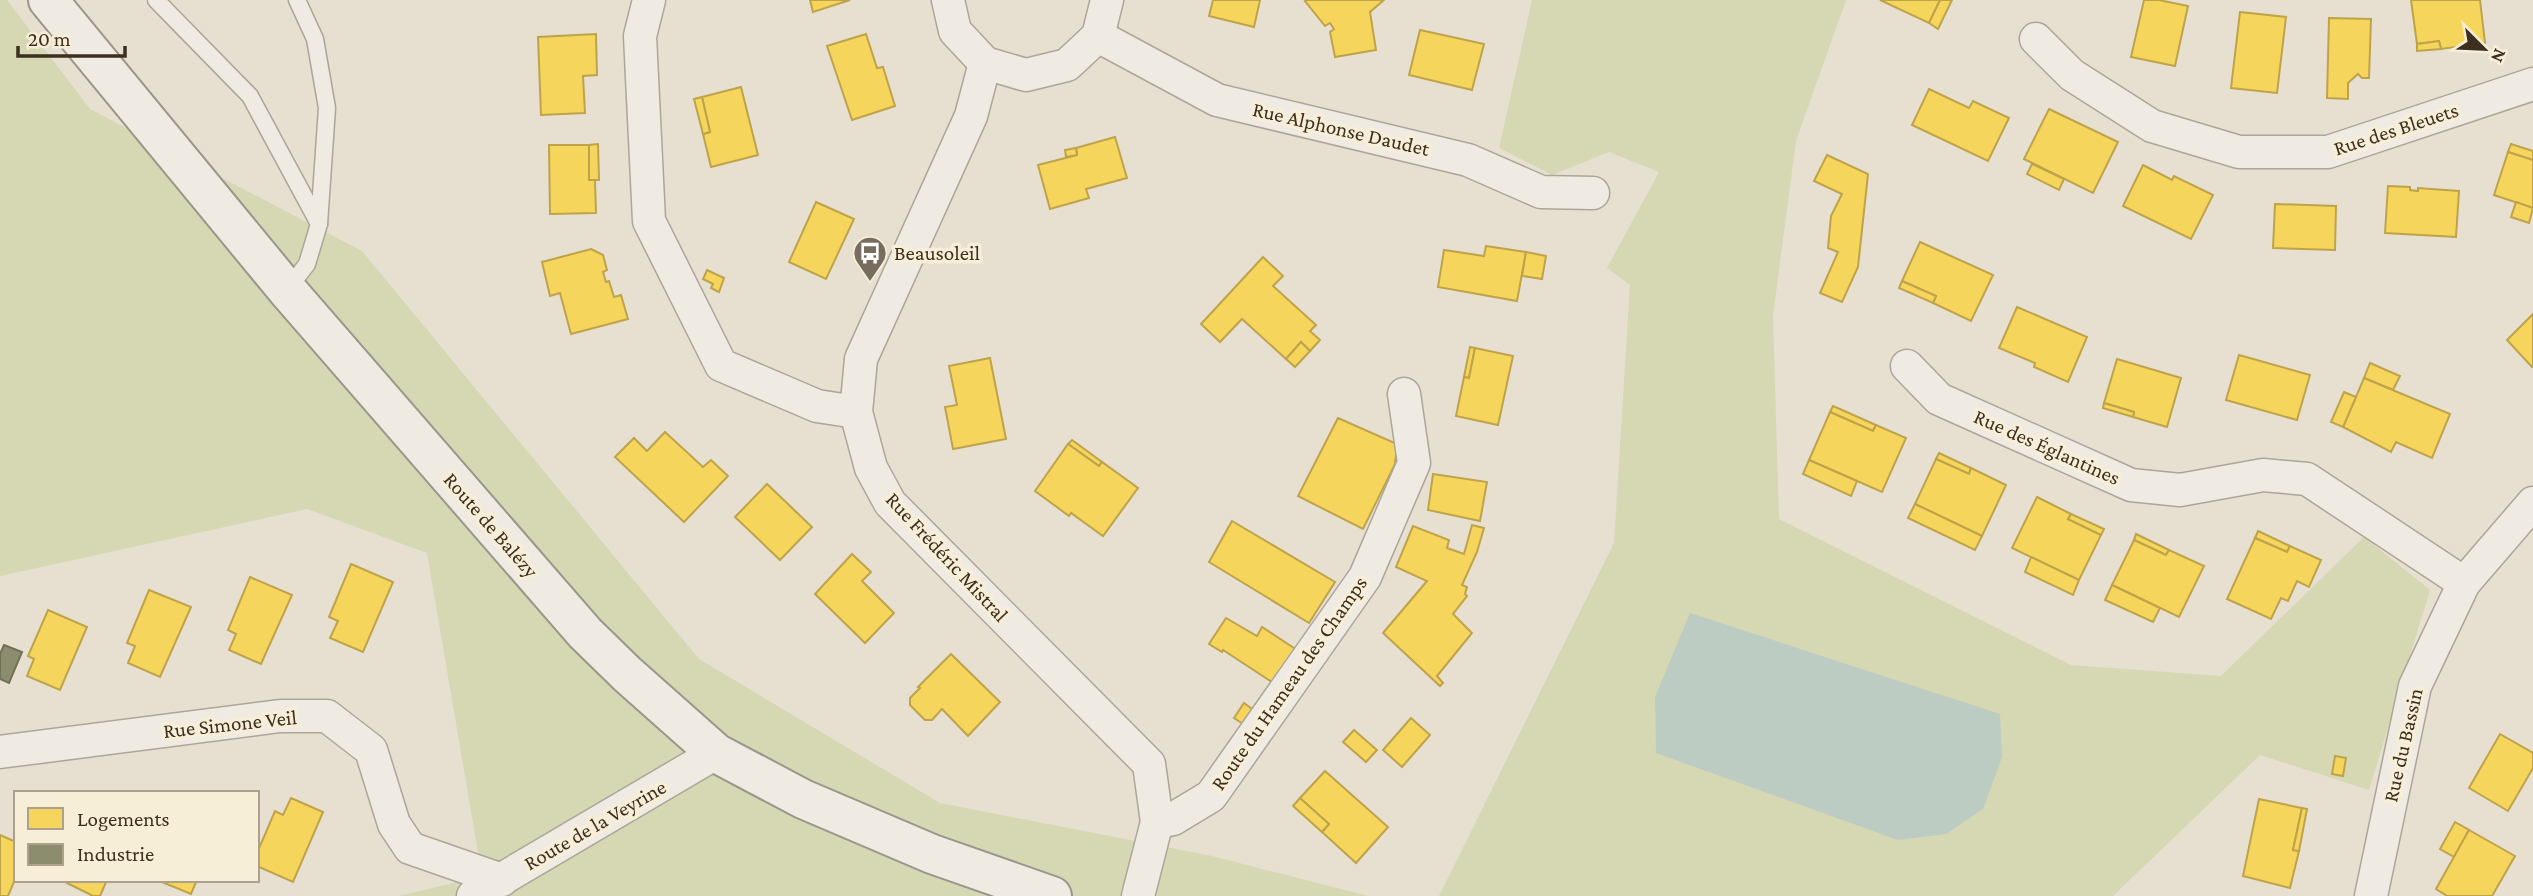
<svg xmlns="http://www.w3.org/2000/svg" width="2533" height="896" viewBox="0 0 2533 896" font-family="'Crimson Pro',serif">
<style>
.green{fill:#d6d7b3}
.water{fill:#bcccc2}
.homes{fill:#f6d55c;stroke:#bea34a;stroke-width:2}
.industry{fill:#8c8c6e;stroke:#747057;stroke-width:2}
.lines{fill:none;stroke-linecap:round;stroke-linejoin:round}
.lane-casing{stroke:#ada599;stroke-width:19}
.street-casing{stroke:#ada599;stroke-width:35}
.secondary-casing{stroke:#9c958a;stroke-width:42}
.lane{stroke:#efebe3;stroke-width:16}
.street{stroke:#efebe3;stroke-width:32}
.secondary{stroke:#efebe3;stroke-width:38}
.labels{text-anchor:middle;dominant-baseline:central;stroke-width:7;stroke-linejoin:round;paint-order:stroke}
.street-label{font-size:21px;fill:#3d2e20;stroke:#f7eed8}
.poi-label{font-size:21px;fill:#3d2e20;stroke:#f7eed8;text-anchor:start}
</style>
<rect width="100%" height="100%" fill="#e7e0d1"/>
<g class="green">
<polygon points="0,0 7,0 90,109 362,251 699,659 940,803 1212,856 1368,896 399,896 482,876 427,553 307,509 0,576"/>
<polygon points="1532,0 1846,0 1796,141 1773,316 1779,519 2071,665 2221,676 2364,537 2430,590 2369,790 2260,755 2113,896 1439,896 1614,543 1630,285 1607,268 1659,172 1609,152 1552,175 1499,148"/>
</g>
<polygon class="water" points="1690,613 2000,714 2002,757 1983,809 1946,834 1898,840 1656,753 1655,697"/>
<g class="homes">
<polygon points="810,0 850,0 813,12"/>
<polygon points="1213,0 1260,0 1254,27 1209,16"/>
<polygon points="1307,0 1384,0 1370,12 1376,50 1335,57 1330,32 1334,29 1330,23 1325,26 1305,1"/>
<polygon points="1880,0 1940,0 1929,23"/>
<polygon points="1940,0 1952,0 1938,29 1929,23"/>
<polygon points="2144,0 2159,0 2188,6 2175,66 2131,57"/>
<polygon points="2411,0 2480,0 2485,43 2441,49 2439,41 2417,44"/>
<polygon points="2240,12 2286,17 2277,93 2231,88"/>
<polygon points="2329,18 2371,19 2369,78 2362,78 2358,74 2348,83 2348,99 2327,98"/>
<polygon points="1420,30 1484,44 1472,90 1409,75"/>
<polygon points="596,34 597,75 583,76 585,113 541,115 538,37"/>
<polygon points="866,34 877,68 883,67 895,106 852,120 827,46"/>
<polygon points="2439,41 2441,49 2417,51 2417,44"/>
<polygon points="741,87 758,155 711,167 703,134 710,132 702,97"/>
<polygon points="1929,89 1969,108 1973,101 2009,118 1988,161 1912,125"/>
<polygon points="702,97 710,132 703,134 694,99"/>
<polygon points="2049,109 2118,142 2093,193 2024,159"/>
<polygon points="1115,137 1127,178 1086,189 1089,198 1050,209 1038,165 1077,155 1076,148"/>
<polygon points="598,144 599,180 589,180 589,145"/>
<polygon points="2511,144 2533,151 2533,160 2508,152"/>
<polygon points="549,145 589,145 589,180 595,180 596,213 550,214"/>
<polygon points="1076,148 1077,155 1066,157 1065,150"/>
<polygon points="2508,152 2533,160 2533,208 2494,195"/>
<polygon points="1827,155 1868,174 1858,267 1842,302 1820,293 1838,252 1828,248 1831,216 1842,194 1814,181"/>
<polygon points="2032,164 2064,179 2059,190 2027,174"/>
<polygon points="2143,165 2172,180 2174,176 2213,195 2191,239 2123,206"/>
<polygon points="2388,186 2410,187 2410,190 2418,191 2418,188 2459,191 2456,237 2385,233"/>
<polygon points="816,202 854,219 826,279 789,262"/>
<polygon points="2516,202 2533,208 2529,223 2511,217"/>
<polygon points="2275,204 2336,206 2335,250 2273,248"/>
<polygon points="1920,242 1993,275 1971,321 1933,303 1936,296 1902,281"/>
<polygon points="1486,246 1526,252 1517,301 1438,287 1444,250 1484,256"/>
<polygon points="591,249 603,255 607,270 603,272 606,282 609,281 614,297 621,295 628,319 571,334 560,293 550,296 542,262"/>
<polygon points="1526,252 1546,256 1542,279 1522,276"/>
<polygon points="1263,257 1283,276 1273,286 1316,325 1310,331 1320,340 1310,351 1301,342 1286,359 1242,319 1220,342 1201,324"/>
<polygon points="707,270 724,278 719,292 711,288 713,284 703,279"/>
<polygon points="1902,281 1936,296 1933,303 1899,288"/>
<polygon points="2017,307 2087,337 2068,382 2034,367 2035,363 1999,348"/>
<polygon points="2533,314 2533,367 2532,367 2507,340"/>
<polygon points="1301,342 1310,351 1295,367 1286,359"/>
<polygon points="1470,347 1475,348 1469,378 1464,377"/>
<polygon points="1475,348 1513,356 1498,425 1456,416 1464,377 1469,378"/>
<polygon points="2239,355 2310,375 2297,420 2226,400"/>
<polygon points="990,358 1006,439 953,449 945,407 957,405 949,366"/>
<polygon points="2117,359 2181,378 2167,427 2133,417 2134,412 2104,403"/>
<polygon points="2370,363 2400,376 2393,390 2364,378"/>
<polygon points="2364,378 2450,414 2432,458 2396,442 2391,452 2343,427"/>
<polygon points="2344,392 2356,397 2343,427 2331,422"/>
<polygon points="2104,403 2134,412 2133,417 2103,408"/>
<polygon points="1833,406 1876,425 1873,431 1830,412"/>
<polygon points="1830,412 1873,431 1876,425 1906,438 1882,492 1809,460"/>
<polygon points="1338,418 1397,444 1395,464 1363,529 1298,496"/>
<polygon points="665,432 703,467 711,460 728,476 684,522 615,457 634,438 647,451"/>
<polygon points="1072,440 1102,462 1099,466 1068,444"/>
<polygon points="1068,444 1099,466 1102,462 1138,488 1103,536 1071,513 1069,516 1035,491"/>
<polygon points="1939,453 1971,468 1969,474 1936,459"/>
<polygon points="1936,459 1969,474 1971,468 2006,485 1982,536 1915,504"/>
<polygon points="1809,460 1857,481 1851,496 1803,474"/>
<polygon points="1433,474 1487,482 1480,521 1428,510"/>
<polygon points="767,484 812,527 780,560 735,517"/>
<polygon points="2037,497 2071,514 2068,519 2101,535 2079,580 2012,548"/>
<polygon points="1915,504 1982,536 1975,550 1908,518"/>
<polygon points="2071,514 2104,529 2101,535 2068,519"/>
<polygon points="1232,521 1335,582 1309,623 1209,562"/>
<polygon points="1472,525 1484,528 1477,552 1462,585 1467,587 1465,594 1467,596 1453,614 1472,633 1437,676 1443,683 1440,686 1383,633 1427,581 1396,567 1413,526 1449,540 1447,548 1464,554"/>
<polygon points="2258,531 2290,546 2287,552 2255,538"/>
<polygon points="2136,534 2169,550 2166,555 2134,540"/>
<polygon points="2255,538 2287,552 2290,546 2321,560 2309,587 2297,581 2288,601 2281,598 2271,619 2227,599"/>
<polygon points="2134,540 2166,555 2169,550 2204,566 2179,617 2112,585"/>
<polygon points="852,554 871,572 862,581 894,613 865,643 815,594"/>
<polygon points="2031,557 2079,580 2073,595 2025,572"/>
<polygon points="351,564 393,582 363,652 330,638 338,621 329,617"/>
<polygon points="250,577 292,595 261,664 229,650 236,634 228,630"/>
<polygon points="2112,585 2160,608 2153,622 2105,600"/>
<polygon points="149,590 191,607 160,677 128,663 135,646 127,643"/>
<polygon points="48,610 87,627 60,690 27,676 34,659 28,656"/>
<polygon points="1226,618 1257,636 1262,627 1297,650 1278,686 1223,650 1222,652 1209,644"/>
<polygon points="951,654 1000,702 968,736 942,709 932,720 925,720 910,705 910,698 920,688 918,687"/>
<polygon points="1244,703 1259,714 1249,728 1234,718"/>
<polygon points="1411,718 1430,735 1402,767 1383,750"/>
<polygon points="1354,730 1377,750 1366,762 1343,742"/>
<polygon points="2500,734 2533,753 2533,768 2508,811 2469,788"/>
<polygon points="2335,756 2346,758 2343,776 2332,774"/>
<polygon points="1325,771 1388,827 1356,863 1322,832 1329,824 1300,798"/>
<polygon points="291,798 323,812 293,882 257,866 257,853 275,811 283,815"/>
<polygon points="1300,798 1329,824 1322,832 1293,806"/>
<polygon points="2259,799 2302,808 2293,850 2299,851 2290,888 2243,876"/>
<polygon points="2302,808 2307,809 2299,851 2293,850"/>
<polygon points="2455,822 2469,830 2454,857 2440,849"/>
<polygon points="2469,830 2515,856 2492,896 2447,896 2436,889"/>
<polygon points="0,835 16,842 16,877 8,896 0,896"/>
<polygon points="61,880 107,880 100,896 93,896"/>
<polygon points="157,880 197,880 191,894"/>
</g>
<polygon class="industry" points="4,645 22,652 9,683 0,679 0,654"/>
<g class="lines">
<defs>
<g id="lane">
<polyline points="156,0 250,96 319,224"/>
<polyline points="287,290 307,264 319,224 327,108 315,39 297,0"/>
</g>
<g id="street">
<polyline points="649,0 640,36 649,221 721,365 817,406 856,412"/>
<polyline points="948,0 955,31 985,63 1026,75 1067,65 1098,36 1107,0"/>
<polyline points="1098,36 1217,100 1468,160 1541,192 1593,193"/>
<polyline points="2036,39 2072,75 2152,126 2239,152 2328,152 2533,84"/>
<polyline points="985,63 971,116 861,359 856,412 871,468 890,503 1149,764 1157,822 1138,896"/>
<polyline points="1907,366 1939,399 2131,485 2180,490 2263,475 2307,479 2464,583"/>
<polyline points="0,752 280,716 327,716 371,750 394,824 410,848 502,880"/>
<polyline points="1157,822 1173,819 1211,796 1365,577 1414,463 1404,394"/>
<polyline points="473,896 716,753"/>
<polyline points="2371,896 2415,686 2464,583 2533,503"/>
</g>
<polyline id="secondary" points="48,0 287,290 585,633 627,674 716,753 803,799 932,854 1052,896"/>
</defs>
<use href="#lane" class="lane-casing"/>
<use href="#street" class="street-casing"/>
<use href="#secondary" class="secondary-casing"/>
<use href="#lane" class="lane"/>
<use href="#street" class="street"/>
<use href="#secondary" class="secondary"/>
</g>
<defs>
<symbol id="bus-pin" viewBox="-11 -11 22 30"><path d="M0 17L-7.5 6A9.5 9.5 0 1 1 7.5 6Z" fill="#786c5e" stroke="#f7eed8"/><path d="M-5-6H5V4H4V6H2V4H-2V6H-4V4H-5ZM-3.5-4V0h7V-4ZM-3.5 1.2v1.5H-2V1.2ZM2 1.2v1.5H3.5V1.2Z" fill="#fff"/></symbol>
</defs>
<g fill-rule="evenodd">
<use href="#bus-pin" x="851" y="234" width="38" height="52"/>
</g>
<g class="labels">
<g class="street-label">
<text transform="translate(1341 129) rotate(13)">Rue Alphonse Daudet</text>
<text transform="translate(2396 129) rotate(-18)">Rue des Bleuets</text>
<text transform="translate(2047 447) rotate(24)">Rue des Églantines</text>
<text transform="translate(491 525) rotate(49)">Route de Balézy</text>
<text transform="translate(947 557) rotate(47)">Rue Frédéric Mistral</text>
<text transform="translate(1289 683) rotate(-55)">Route du Hameau des Champs</text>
<text transform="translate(230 724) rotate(-6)">Rue Simone Veil</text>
<text transform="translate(2403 745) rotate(-77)">Rue du Bassin</text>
<text transform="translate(595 825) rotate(-30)">Route de la Veyrine</text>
</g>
<g class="poi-label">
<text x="894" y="253">Beausoleil</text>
</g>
</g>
<rect x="14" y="791" width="245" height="91" fill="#f7eed8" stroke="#ada18e" stroke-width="2"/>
<rect x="28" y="808" width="35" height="21" fill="#f6d55c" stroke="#ada18e" stroke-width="2"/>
<text x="77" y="826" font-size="21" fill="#3d2e20">Logements</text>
<rect x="28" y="844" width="35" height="21" fill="#8c8c6e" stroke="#ada18e" stroke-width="2"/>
<text x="77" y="861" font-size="21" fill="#3d2e20">Industrie</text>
<g transform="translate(2484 49) rotate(114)" stroke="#f7eed8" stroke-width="5" paint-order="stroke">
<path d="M0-5L12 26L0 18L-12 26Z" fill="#3d2e20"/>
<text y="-10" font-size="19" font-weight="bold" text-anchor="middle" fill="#3d2e20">N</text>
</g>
<path d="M18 46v10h107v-10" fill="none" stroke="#3d2e20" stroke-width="3.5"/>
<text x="28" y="46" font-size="21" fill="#3d2e20" stroke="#f7eed8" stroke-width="5" paint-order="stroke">20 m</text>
</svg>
